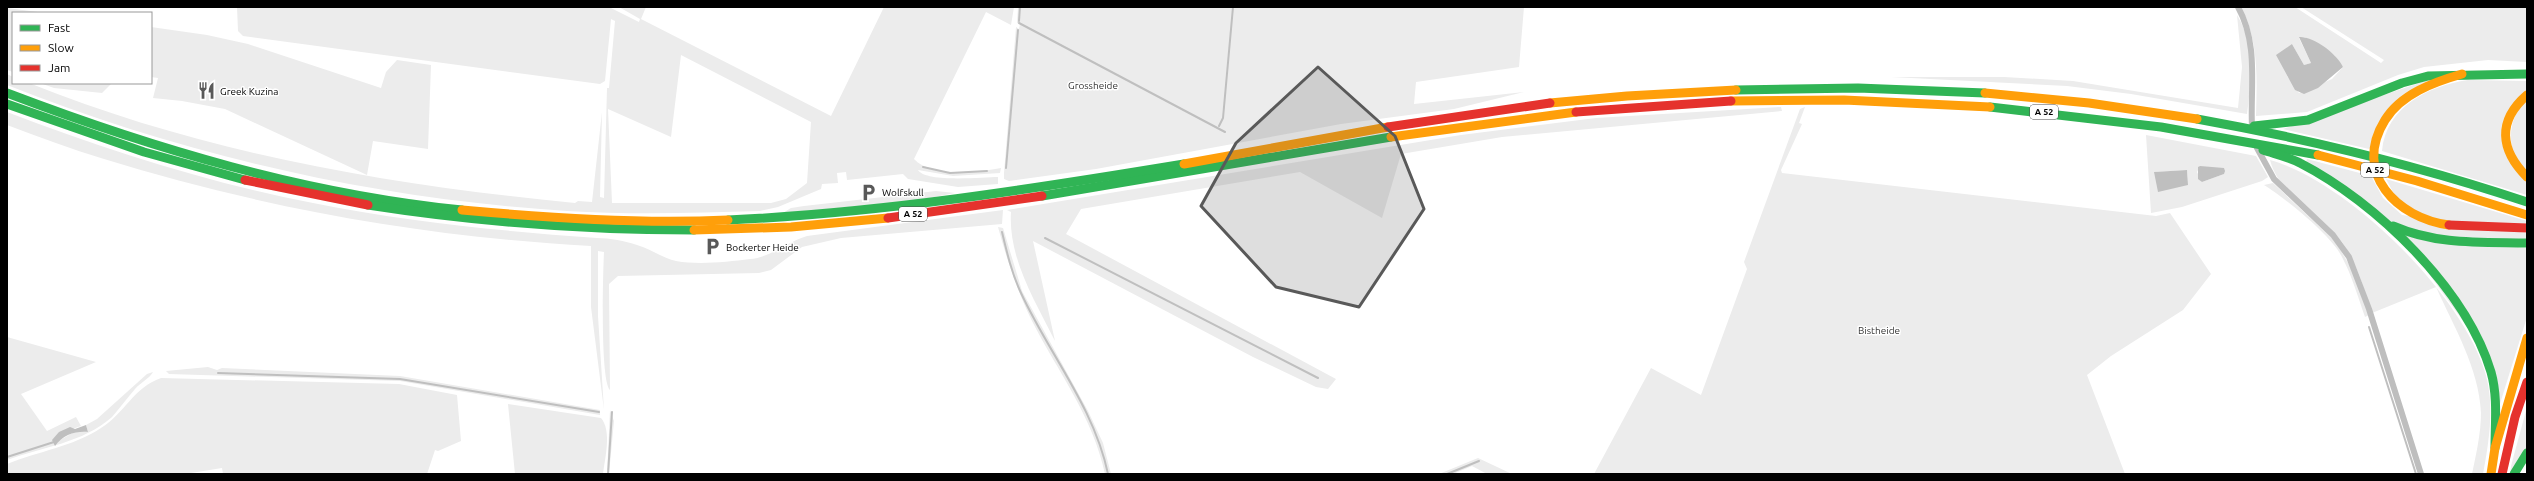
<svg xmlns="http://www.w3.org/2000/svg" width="2534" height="481" viewBox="0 0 2534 481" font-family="Ubuntu,sans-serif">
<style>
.green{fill:#ececec;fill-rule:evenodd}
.water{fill:#bfbfbf}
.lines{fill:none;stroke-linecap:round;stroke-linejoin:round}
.stream{stroke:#bfbfbf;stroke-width:2}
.street{stroke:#bebebe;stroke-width:6}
.fast{stroke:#30b455;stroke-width:9}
.slow{stroke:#ff9f0a;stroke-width:9}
.jam{stroke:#e5322d;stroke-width:9}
.marked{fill:#595959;fill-opacity:0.2;stroke:#595959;stroke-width:3;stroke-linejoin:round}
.labels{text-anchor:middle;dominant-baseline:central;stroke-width:3;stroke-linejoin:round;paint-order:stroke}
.shield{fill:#fff;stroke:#4c4c4c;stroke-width:1}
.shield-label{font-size:9px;font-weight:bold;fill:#000}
.park-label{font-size:10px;fill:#333;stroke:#fff}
.poi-label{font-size:10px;fill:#000;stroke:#fff;text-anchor:start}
</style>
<rect width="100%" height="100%" fill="#fff"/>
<g class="green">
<path d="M237,7H609L639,22L640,19L619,7H646L641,19L831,116L884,7H1014L1011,25L986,12L914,159C931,178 978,172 1001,168L1000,173L953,176L918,170C926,183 983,177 998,177V184L958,187L908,179L903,174L847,180L846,172L837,173L838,183L822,184L821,189L778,207L760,211C696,213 631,215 567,211C375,199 186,156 7,85V74L13,77V83H29C203,153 389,185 575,203L578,201L592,202L602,112L600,197L604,198L607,88H609L615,21L611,19L605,81L600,84L243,36L238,31ZM681,55L811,122L807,183L786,199L771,203H612L608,109L671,137Z"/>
<polygon points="1018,7 1524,7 1519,67 1416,82 1414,104 1524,92 1454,109 1341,124 1096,169 1009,181 1004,179 1004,173 1016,27 1019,29 1020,24 1017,23"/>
<path d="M2241,7H2295L2381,63L2384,60L2301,7H2527V62L2488,60L2424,67L2398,75L2307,112L2256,116C2257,79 2259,41 2241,7ZM2305,37L2334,55L2343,67L2332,79L2299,93L2287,76L2292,44L2304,65L2311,63L2299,38Z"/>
<polygon points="7,8 46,13 13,13 13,72 7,70"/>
<path d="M2237,15C2255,43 2251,82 2247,114L2131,94L2067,86L1891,77H2004L2073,81L2238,108L2242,67Z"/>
<polygon points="151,27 207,35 248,44 381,88 386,72 397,60 431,65 428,149 373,141 367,175 225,109 182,101 153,98 158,78 151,77"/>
<polygon points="2434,78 2413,90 2369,149 2283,129"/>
<path d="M2468,80L2527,81V93L2503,132L2527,181V195L2382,151C2386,107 2428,86 2468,80Z"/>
<polygon points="40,83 112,83 102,93 54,88"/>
<path d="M2527,100V174C2506,153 2505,120 2527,100Z"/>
<path d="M1781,107L1782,111L1502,137L1401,154L1382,218L1300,172L1081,209L1066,234L1336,379L1328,389L1316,387L1253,357L1033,241L1055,341C1035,301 1008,258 1011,212L1007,210L1461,135L1596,118Z"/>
<polygon points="1805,107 1799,123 1802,124 1781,170 1782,173 2156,216 2170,213 2211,274 2183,310 2111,356 2087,375 2125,474 1594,474 1651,368 1701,395 1747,269 1744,262 1800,109"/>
<path d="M7,112C106,150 209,183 313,203C407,222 501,231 597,238C610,238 625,241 637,245C651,249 662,258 676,261C698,265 727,262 750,259C772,257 787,242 807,236L1003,210L1002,224L841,238L802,247L771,270L759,273L618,276L609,284L610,390C600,381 603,272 604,252L598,251V316L604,410L591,307V246C426,237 262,208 104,159C71,149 39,137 7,125Z"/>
<path d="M2146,135L2256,156L2268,177L2262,181L2182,207L2151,213ZM2200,166L2224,174L2202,182L2197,172ZM2187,170L2188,185L2154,172Z"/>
<polygon points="2307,159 2371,176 2383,198 2402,215 2527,233 2527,241 2475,241 2410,231 2387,219 2306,162"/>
<path d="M2270,160C2348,182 2461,293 2485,372C2495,404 2489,442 2483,474H2472C2476,455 2481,433 2481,413C2479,368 2454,327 2436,287L2372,313C2364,289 2357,263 2342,242C2322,213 2279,196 2270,160Z"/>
<polygon points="2386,179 2527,221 2527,227 2437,221 2399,203"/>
<path d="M2273,183L2335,241L2353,271L2369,315L2365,317C2358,297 2352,276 2342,257C2332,236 2285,198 2264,185Z"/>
<polygon points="936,191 955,193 913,201 783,213 791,208 804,206"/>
<path d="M998,227L1003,228L1022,291L1088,411L1103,443L1111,474H1105C1093,417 1058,372 1032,321C1017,290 1007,260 998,227Z"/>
<polygon points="2401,235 2527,248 2527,317 2499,407 2489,357"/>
<path d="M7,337L96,362L21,394L47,431L76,417L81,426L58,434L57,438L60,440L76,431L88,432L86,425L97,419L147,374L153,372C149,379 141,382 135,389C127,398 120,408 112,417C83,443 42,447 7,460Z"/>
<polygon points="208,367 217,370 222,368 400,376 600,410 600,415 400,381 169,374 166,371"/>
<path d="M161,378L399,384L457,395L461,441L438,451L435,450L427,474H223L222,468L185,474H7V464C39,451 72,447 101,428C124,414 134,387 161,378Z"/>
<path d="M508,404L601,418C612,431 605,458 603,474H515Z"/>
<polygon points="2527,407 2527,450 2510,474 2511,466"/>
<polygon points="610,410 614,421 609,474 607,474"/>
<polygon points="1478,458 1512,474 1487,474 1472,466 1453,474 1439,474"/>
</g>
<g class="water">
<path d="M2299,37C2314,36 2337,54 2343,67L2318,88L2304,94L2295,90L2276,55L2292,44L2304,65L2311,63Z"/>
<polygon points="2200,166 2224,168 2225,171 2224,174 2202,182 2198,179 2198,167"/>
<polygon points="2187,170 2188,185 2158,192 2154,172"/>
<path d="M86,425L88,432C75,431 63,435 55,446L52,440L59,432L70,427L75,429Z"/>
</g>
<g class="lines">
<g class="stream">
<polyline points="1019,21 1020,7"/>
<polyline points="1019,23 1225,132"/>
<polyline points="1219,126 1223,118 1233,7"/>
<polyline points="923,167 950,173 987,171"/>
<polyline points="1006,168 1018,30"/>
<path d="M1002,232C1007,253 1012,274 1021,293C1049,354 1094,407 1108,474"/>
<polyline points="1045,238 1318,378"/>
<polyline points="2369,327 2416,474"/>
<polyline points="218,373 400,379 599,412"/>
<polyline points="7,457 54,442"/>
<polyline points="608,474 612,412"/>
<polyline points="1447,474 1479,461"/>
</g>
<g class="street">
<path d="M2238,7C2259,45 2250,87 2252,128"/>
<polyline points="2257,148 2274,179 2333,235 2349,257 2369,309 2421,474"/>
</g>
<g class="fast">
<polyline points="1736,90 1858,88 1985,93"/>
<path d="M7,93C154,149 305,194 462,210"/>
<polyline points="7,104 144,152 245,180"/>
<polyline points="1990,107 2161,127 2318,155"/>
<path d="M2197,119C2308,139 2420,166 2527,202"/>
<polyline points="2254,126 2308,120 2402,83 2428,76 2527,74"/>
<path d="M2263,150C2275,154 2289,157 2300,163C2376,202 2466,289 2491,372C2498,397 2495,423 2495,448"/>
<polyline points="1042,196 1391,137"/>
<path d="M368,205C477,222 584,230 694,230"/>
<path d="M728,220C881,213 1032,189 1184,164"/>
<path d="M2393,226C2437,245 2481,242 2527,243"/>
<polyline points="2514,474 2527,453"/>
</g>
<g class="slow">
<polyline points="1985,93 2089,103 2197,119"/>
<path d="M2527,95C2497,121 2500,150 2527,177"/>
<polyline points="1731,101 1844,100 1990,107"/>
<polyline points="1550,103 1627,96 1736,90"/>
<polyline points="1391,137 1576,112"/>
<polyline points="2318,155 2417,181 2527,215"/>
<polyline points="1184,164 1388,127"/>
<path d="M462,210C551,218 639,224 728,220"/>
<path d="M2449,225C2397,218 2352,173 2385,120C2401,94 2434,82 2462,74"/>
<polyline points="694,230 791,227 888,218"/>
<polyline points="2491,474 2495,448 2527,338"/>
</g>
<g class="jam">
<polyline points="1576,112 1731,101"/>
<polyline points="1388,127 1550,103"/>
<polyline points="245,180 368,205"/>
<polyline points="888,218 1042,196"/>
<polyline points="2449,225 2527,228"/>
<polyline points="2502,474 2515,417 2527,382"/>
</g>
</g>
<path class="marked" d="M1318,67L1395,136L1424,209L1359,307L1276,287L1201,206L1236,143Z"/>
<defs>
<symbol id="restaurant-bare" viewBox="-9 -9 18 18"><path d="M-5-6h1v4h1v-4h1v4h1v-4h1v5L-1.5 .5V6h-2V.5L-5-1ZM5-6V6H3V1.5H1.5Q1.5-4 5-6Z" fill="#595959" stroke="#fff" stroke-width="2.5" paint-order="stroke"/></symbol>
<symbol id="parking-bare" viewBox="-9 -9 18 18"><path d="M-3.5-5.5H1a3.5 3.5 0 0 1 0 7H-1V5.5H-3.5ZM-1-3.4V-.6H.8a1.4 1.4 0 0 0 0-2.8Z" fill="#595959" stroke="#fff" stroke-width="2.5" paint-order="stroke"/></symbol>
</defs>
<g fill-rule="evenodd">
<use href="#restaurant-bare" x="194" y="78" width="25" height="25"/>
<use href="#parking-bare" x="856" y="180" width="25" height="25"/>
<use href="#parking-bare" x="700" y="234" width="25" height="25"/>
</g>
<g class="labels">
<g class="shield">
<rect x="2030" y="105" width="28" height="14" rx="3"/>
<rect x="2361" y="163" width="28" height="14" rx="3"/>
<rect x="899" y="207" width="28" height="14" rx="3"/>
</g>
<g class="shield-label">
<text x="2044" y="112">A 52</text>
<text x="2375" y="170">A 52</text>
<text x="913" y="214">A 52</text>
</g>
<g class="park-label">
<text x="1093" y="85">Grossheide</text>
<text x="1879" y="330">Bistheide</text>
</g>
<g class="poi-label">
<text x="220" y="91">Greek Kuzina</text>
<text x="882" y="192">Wolfskull</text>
<text x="726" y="247">Bockerter Heide</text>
</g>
</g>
<rect width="2534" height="481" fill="none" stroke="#000000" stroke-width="16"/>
<rect x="12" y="12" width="140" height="72" fill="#ffffff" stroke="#999999"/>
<rect x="20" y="25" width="20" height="6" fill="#30b455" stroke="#999999"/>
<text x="48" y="32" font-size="12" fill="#000000">Fast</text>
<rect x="20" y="45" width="20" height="6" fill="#ff9f0a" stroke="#999999"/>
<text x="48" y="52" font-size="12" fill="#000000">Slow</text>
<rect x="20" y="65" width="20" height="6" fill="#e5322d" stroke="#999999"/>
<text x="48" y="72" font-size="12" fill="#000000">Jam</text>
</svg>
